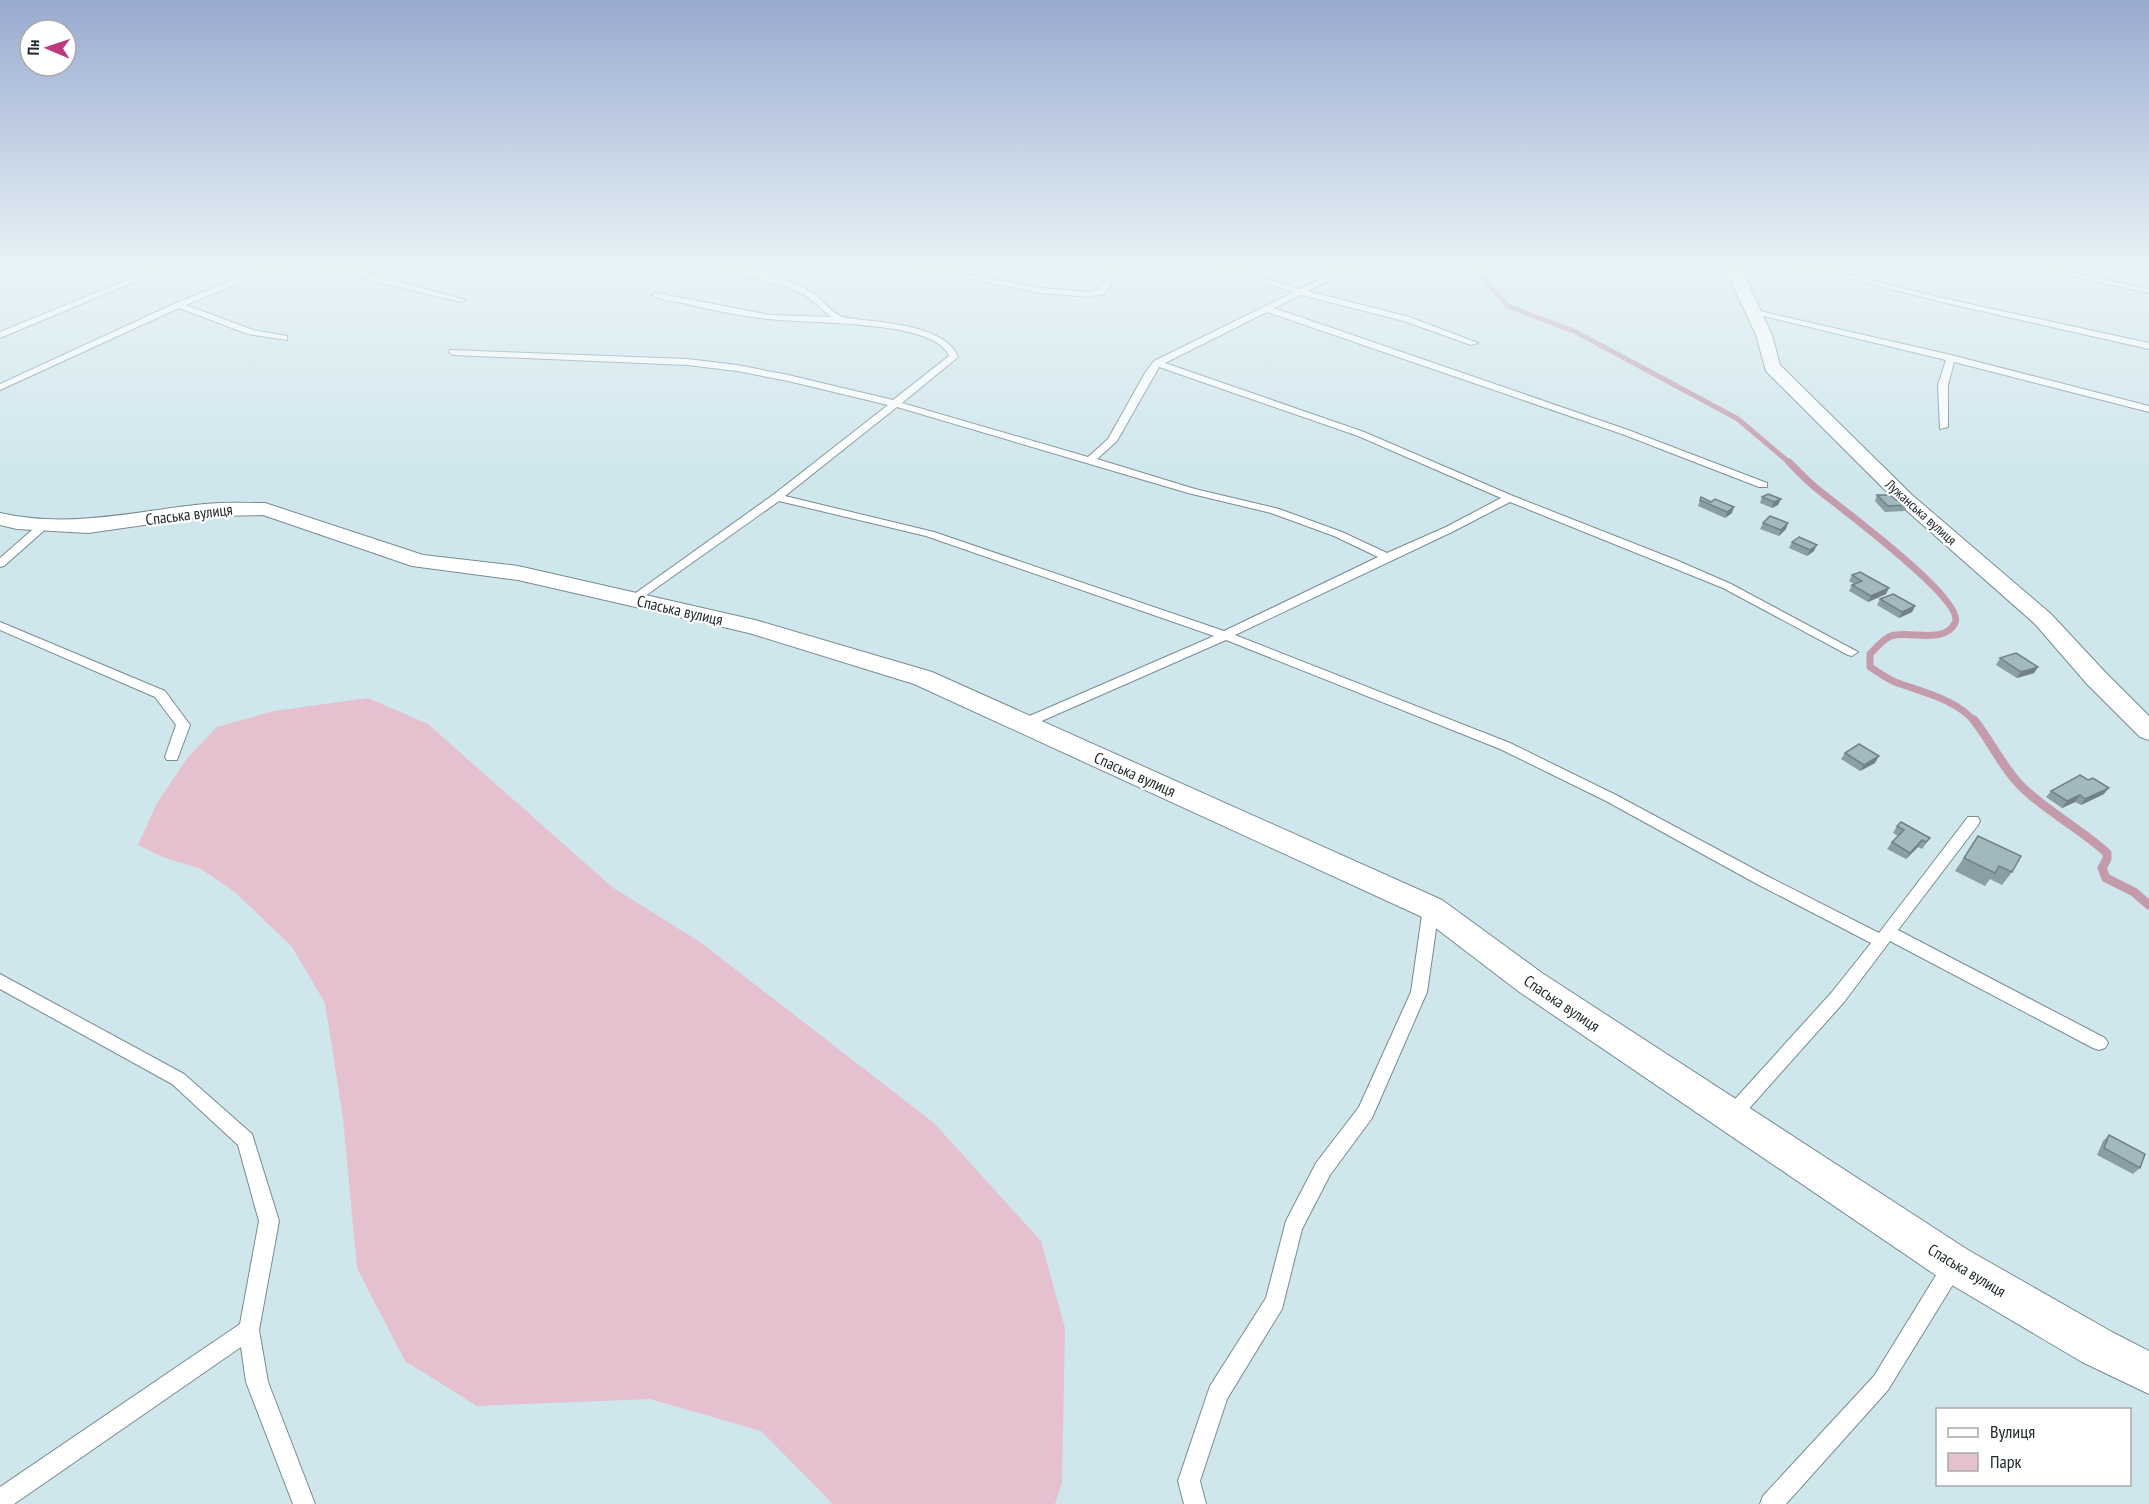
<svg xmlns="http://www.w3.org/2000/svg" width="2149" height="1504" viewBox="0 0 2149 1504" font-family="'PT Sans Narrow',sans-serif">
<style>
.green{fill:#e5c1cf}
.lines{fill:none;stroke-linecap:round;stroke-linejoin:round}
.stream-far2{stroke:#c49bab;stroke-width:5}
.stream-far1{stroke:#c49bab;stroke-width:7}
.stream{stroke:#c49bab;stroke-width:9}
.service-casing{stroke:#778c93;stroke-width:2}
.minor-casing{stroke:#778c93;stroke-width:2}
.service{fill:#fff;fill-rule:evenodd}
.minor{fill:#fff;fill-rule:evenodd}
.wall{fill:#8b9ea4}
.shaded-wall{fill:#718186}
.building{fill:#a2b8bf;stroke:#718186;stroke-width:1.5}
.labels{text-anchor:middle;dominant-baseline:central;stroke-width:4.5;stroke-linejoin:round;paint-order:stroke}
.far-street-label{font-size:14px;fill:#212a2d;stroke:#fff}
.street-label{font-size:16px;fill:#212a2d;stroke:#fff}
</style>
<rect width="100%" height="100%" fill="#cfe6ed"/>
<polygon class="green" points="368,698 428,724 612,887 700,942 934,1123 1041,1241 1065,1328 1062,1483 1055,1504 833,1504 761,1431 650,1399 477,1406 405,1361 357,1268 343,1118 325,1003 292,947 236,893 201,869 163,857 138,845 157,803 188,757 217,727 274,711"/>
<g class="lines">
<polyline class="stream-far2" points="1478,266 1483,278 1508,306 1576,332 1738,419 1791,464"/>
<path class="stream-far1" d="M1789,462C1798,471 1806,480 1816,488C1835,504 1967,600 1955,623C1944,645 1909,630 1891,636C1883,639 1876,648 1870,654V667C1878,672 1886,678 1895,682C1922,692 1956,699 1975,722"/>
<path class="stream" d="M1974,720C1991,741 2003,769 2023,788C2049,813 2081,829 2107,853V859L2102,868L2106,878L2134,892L2149,905"/>
<defs>
<g id="service">
<polygon points="161,266 172,266 0,338 0,332"/>
<polygon points="268,266 279,266 186,305 253,330 287,336 287,340 248,334 179,308 0,390 0,384 176,303"/>
<polygon points="330,266 343,266 465,300 461,302 369,280"/>
<path d="M710,266C739,266 788,276 813,293C822,299 830,312 841,316C847,319 857,319 864,320C890,323 948,328 958,357L902,403L1088,457L1108,439L1145,373L1154,361L1294,292L1210,266H1223L1300,289L1347,266H1357L1308,291L1409,317L1478,343L1471,345L1404,321L1301,295L1274,308L1628,430L1767,483V487H1759L1622,434L1267,312L1165,363L1364,432L1513,496L1676,560L1731,584L1858,652L1852,656L1848,655L1723,588L1510,502L1454,531L1235,635L1510,743L1616,795L1767,876L1879,933L1968,817H1978L1980,821L1978,825L1898,930L2105,1038L2108,1043L2105,1048L2099,1050L2093,1048L1890,941L1844,1002L1738,1121L1732,1123L1726,1121L1723,1115L1726,1109L1832,992L1871,943L1757,884L1606,801L1500,749L1226,640L1028,727H1018L1016,724L1018,721L1214,636L926,536L779,501L638,601H630L628,599L630,597L773,495L888,405L788,381L737,371L687,365L453,355L449,352L450,350L687,359L737,365L788,375L893,400L949,356C936,319 805,324 769,319C740,316 711,310 683,303C673,301 660,300 652,295L656,293L770,315L831,317L808,297L793,289ZM1159,367L1358,436L1501,498L1446,527L1387,553L1342,532L1279,509L1195,489L1097,459L1117,441ZM897,407L1188,493L1271,513L1334,536L1378,557L1224,631L934,532L785,496Z"/>
<polygon points="905,266 922,266 1041,288 1089,292 1098,290 1116,266 1125,266 1104,294 1089,297 1041,293"/>
<polygon points="1801,266 1815,266 1942,298 2149,343 2149,349 1942,302"/>
<polygon points="2027,266 2043,266 2149,289 2149,293"/>
<polygon points="1751,309 1951,355 2149,406 2149,412 1954,362 1948,385 1948,427 1940,429 1938,385 1946,360 1751,313"/>
<polygon points="44,522 49,525 48,527 4,566 0,567 0,558 40,523"/>
<polygon points="0,622 165,691 190,725 177,760 167,760 165,757 176,725 155,697 0,630"/>
<polygon points="1431,902 1436,904 1439,908 1427,992 1372,1118 1330,1175 1302,1229 1282,1309 1227,1399 1200,1481 1206,1504 1184,1504 1178,1481 1210,1386 1266,1298 1286,1221 1316,1163 1359,1107 1411,992 1423,908 1426,904"/>
<polygon points="0,974 184,1074 252,1134 279,1221 259,1330 268,1382 315,1504 293,1504 246,1382 241,1347 14,1504 0,1504 0,1487 240,1324 259,1221 238,1145 172,1084 0,989"/>
<polygon points="1953,1256 1960,1259 1963,1266 1960,1273 1888,1390 1786,1504 1760,1504 1763,1496 1874,1376 1946,1259"/>
</g>
<g id="minor">
<polygon points="1724,266 1740,266 1772,335 1780,365 1912,495 2051,614 2105,672 2149,716 2149,740 2140,737 2087,684 2035,624 1898,503 1766,371 1756,335"/>
<path d="M265,503L423,555L518,566L755,620L932,672L1442,900L1542,973L1968,1250L2112,1332L2149,1351V1394L2082,1362L1940,1278L1518,991L1420,916L914,684L749,633L518,580L412,566L263,515L207,516L88,533L17,529L0,525V513C72,529 134,511 205,504C225,502 245,503 265,503Z"/>
</g>
</defs>
<use href="#service" class="service-casing"/>
<use href="#minor" class="minor-casing"/>
<use href="#service" class="service"/>
<use href="#minor" class="minor"/>
</g>
<g class="wall">
<polygon points="1877,495 1896,500 1908,505 1905,511 1885,512 1875,501"/>
<polygon points="1701,497 1711,502 1732,513 1725,518 1698,506"/>
<polygon points="1762,497 1781,499 1778,505 1772,508 1760,503"/>
<polygon points="1763,523 1786,529 1779,536 1760,529"/>
<polygon points="1792,542 1814,551 1807,556 1789,548"/>
<polygon points="1852,575 1886,594 1868,602 1849,591 1852,585 1854,584 1849,581"/>
<polygon points="1880,599 1915,606 1912,612 1899,618 1877,605"/>
<polygon points="2000,658 2038,667 2034,673 2017,678 1996,665"/>
<polygon points="1845,753 1875,763 1860,771 1841,759"/>
<polygon points="2051,791 2104,794 2081,805 2075,802 2062,808 2046,797"/>
<polygon points="1897,826 1930,838 1922,849 1918,847 1906,859 1887,849 1892,842 1898,836 1893,833"/>
<polygon points="1978,836 2012,872 2002,885 1990,879 1985,886 1955,871"/>
<polygon points="2109,1135 2140,1168 2133,1174 2097,1155 2103,1141"/>
</g>
<g class="shaded-wall">
<polygon points="1781,499 1778,505 1772,508 1774,502"/>
<polygon points="1734,507 1732,513 1725,518 1727,512"/>
<polygon points="1788,523 1786,529 1779,536 1781,530"/>
<polygon points="1817,545 1814,551 1807,556 1810,550"/>
<polygon points="1889,588 1886,594 1868,602 1871,596"/>
<polygon points="1915,606 1912,612 1899,618 1902,612"/>
<polygon points="2038,667 2034,673 2017,678 2021,672"/>
<polygon points="1879,756 1875,763 1860,771 1864,765"/>
<polygon points="2109,788 2104,794 2081,805 2085,799"/>
<polygon points="2080,795 2075,802 2062,808 2067,801"/>
<polygon points="1922,840 1918,847 1906,859 1910,853"/>
</g>
<g class="building">
<polygon points="1768,494 1781,499 1774,502 1762,497"/>
<polygon points="1877,495 1890,495 1896,500 1903,500 1908,505 1888,506"/>
<polygon points="1701,497 1711,502 1715,499 1734,507 1727,512 1700,500"/>
<polygon points="1770,516 1788,523 1781,530 1763,523"/>
<polygon points="1799,537 1817,545 1810,550 1792,542"/>
<polygon points="1860,572 1889,588 1871,596 1852,585 1862,581 1852,575"/>
<polygon points="1893,594 1915,606 1902,612 1880,599"/>
<polygon points="2016,653 2038,667 2021,672 2000,658"/>
<polygon points="1859,744 1879,756 1864,765 1845,753"/>
<polygon points="2080,775 2088,780 2093,778 2109,788 2085,799 2080,795 2067,801 2051,791"/>
<polygon points="1901,822 1930,838 1926,842 1922,840 1910,853 1892,842 1904,830 1897,826"/>
<polygon points="1978,836 2021,856 2012,872 1999,866 1995,873 1964,858"/>
<polygon points="2109,1135 2145,1154 2140,1168 2104,1148"/>
</g>
<linearGradient id="sky" x2="0" y2="1"><stop stop-color="#99aad0"/><stop offset="0.56" stop-color="#e9f4f7"/><stop offset="1" stop-color="#e9f4f7" stop-opacity="0"/></linearGradient>
<rect width="2149" height="477" fill="url(#sky)"/>
<g class="labels">
<g class="far-street-label">
<text transform="translate(1921 512) rotate(42)">Лужанська вулиця</text>
</g>
<g class="street-label">
<text transform="translate(189 514) rotate(-7)">Спаська вулиця</text>
<text transform="translate(680 610) rotate(13)">Спаська вулиця</text>
<text transform="translate(1135 774) rotate(24)">Спаська вулиця</text>
<text transform="translate(1562 1003) rotate(34)">Спаська вулиця</text>
<text transform="translate(1967 1270) rotate(31)">Спаська вулиця</text>
</g>
</g>
<rect x="1936" y="1408" width="195" height="78" fill="#ffffff" stroke="#a6aaab" stroke-width="1.5"/>
<rect x="1948" y="1428" width="30" height="9" fill="#ffffff" stroke="#a6aaab" stroke-width="1.5"/>
<text x="1990" y="1438" font-size="18" fill="#212a2d">Вулиця</text>
<rect x="1948" y="1453" width="30" height="18" fill="#e5c1cf" stroke="#a6aaab" stroke-width="1.5"/>
<text x="1990" y="1468" font-size="18" fill="#212a2d">Парк</text>
<g transform="translate(48 48) rotate(272)"><circle r="28" fill="#ffffff" stroke="#a6aaab" stroke-width="1.5"/>
<path d="M0-4.5L10 22L0 15L-10 22Z" fill="#be397d"/>
<text y="-9" font-size="16" font-weight="bold" text-anchor="middle" fill="#212a2d">Пн</text>
</g>
</svg>
